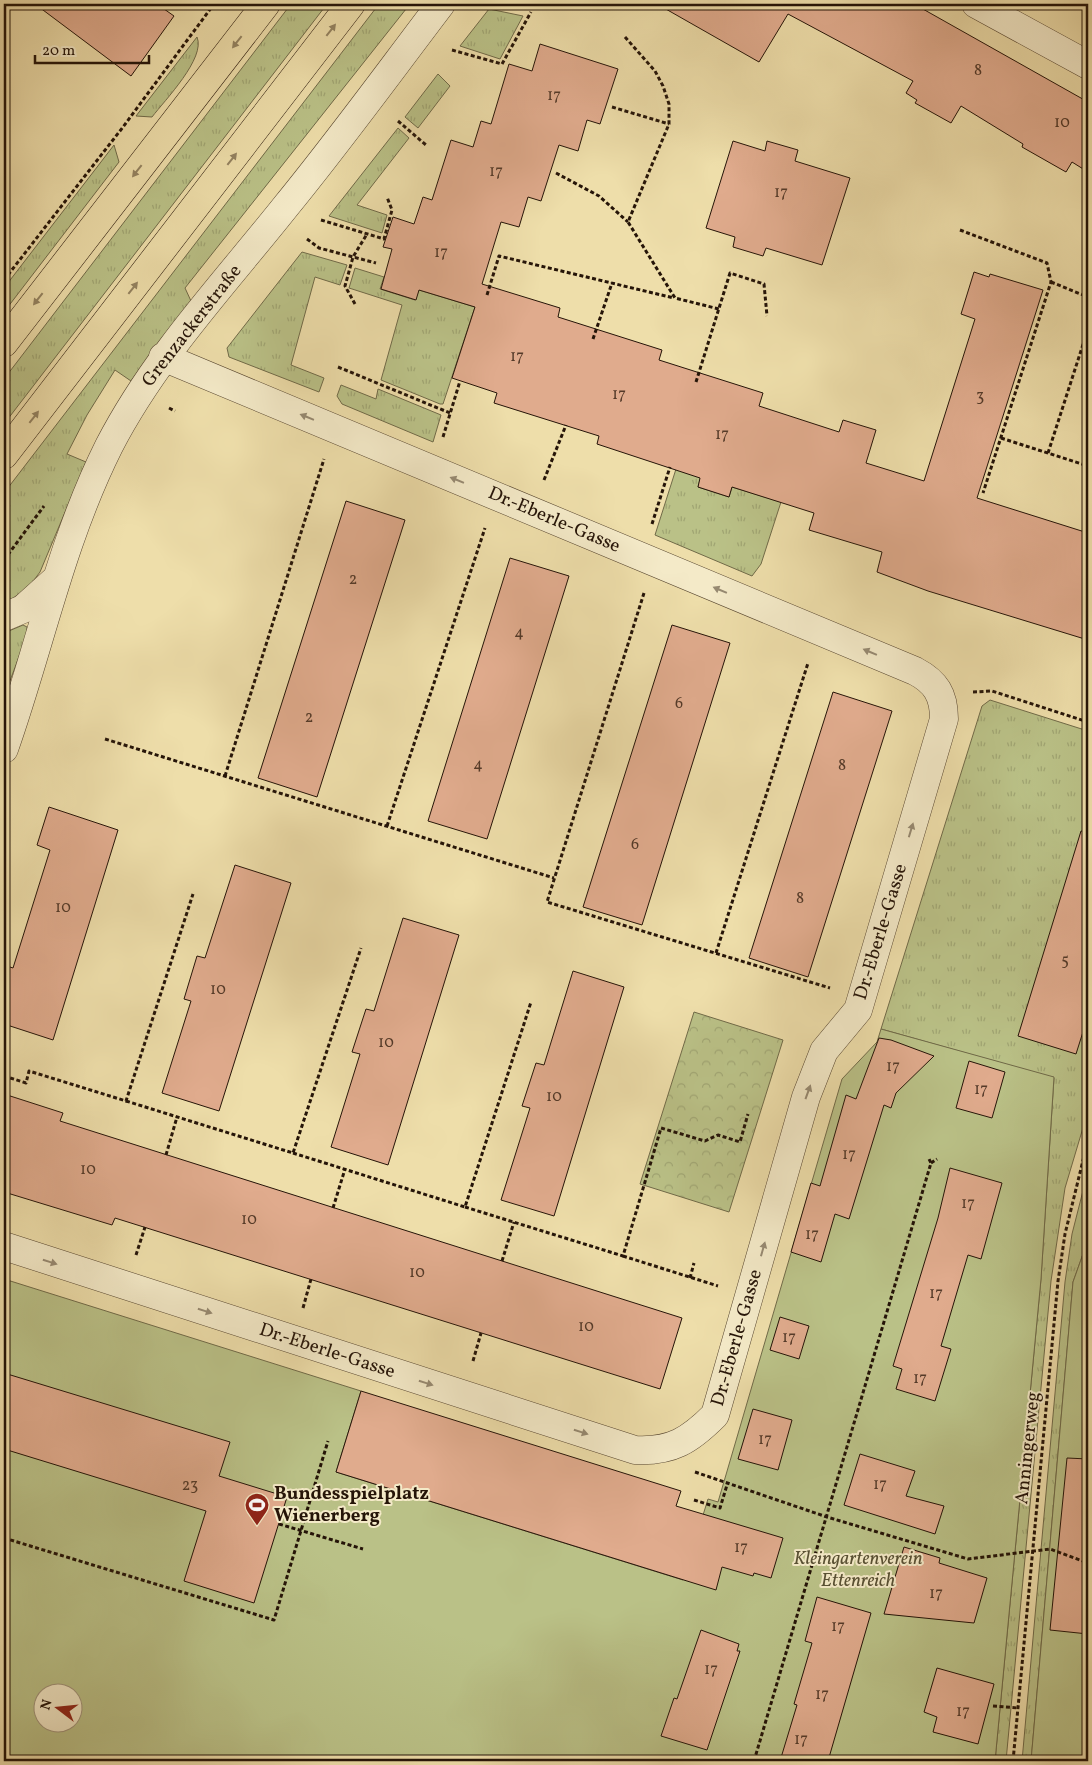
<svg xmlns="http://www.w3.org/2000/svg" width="1092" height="1765" viewBox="0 0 1092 1765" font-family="Vollkorn,serif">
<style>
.grass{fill:url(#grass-tufts);stroke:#706a48}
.forest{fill:url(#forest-crowns);stroke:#706a48}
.garden{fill:#bac187;stroke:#706a48;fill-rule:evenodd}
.building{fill:#e0ab8d;stroke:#251408}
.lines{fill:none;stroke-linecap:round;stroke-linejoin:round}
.minor-casing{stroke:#574630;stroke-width:29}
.major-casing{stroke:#251408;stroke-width:29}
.path{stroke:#251408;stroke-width:3;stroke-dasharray:4 2.5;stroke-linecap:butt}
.minor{stroke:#f4eac8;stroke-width:28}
.major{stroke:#eedeaa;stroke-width:28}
.oneway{fill:#948361}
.oneway2{fill:#978a72}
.labels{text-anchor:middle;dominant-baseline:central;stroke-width:4;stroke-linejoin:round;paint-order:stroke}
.number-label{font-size:16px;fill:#543a29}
.street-label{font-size:19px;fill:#251408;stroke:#f4eac8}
.poi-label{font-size:19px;font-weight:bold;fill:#251408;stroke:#f4eac8;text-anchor:start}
.park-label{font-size:19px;font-style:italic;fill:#595134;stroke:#f4eac8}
</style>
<defs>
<pattern id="grass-tufts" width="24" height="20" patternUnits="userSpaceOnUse" patternTransform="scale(1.25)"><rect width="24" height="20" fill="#bac187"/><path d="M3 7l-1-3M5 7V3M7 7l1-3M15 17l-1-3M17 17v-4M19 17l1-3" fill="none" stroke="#a0a573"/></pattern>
<pattern id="forest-crowns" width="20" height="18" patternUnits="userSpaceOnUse" patternTransform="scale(1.25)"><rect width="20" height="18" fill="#bac187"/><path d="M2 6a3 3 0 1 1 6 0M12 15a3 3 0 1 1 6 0" fill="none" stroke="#a0a573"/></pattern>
</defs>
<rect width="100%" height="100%" fill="#eedeaa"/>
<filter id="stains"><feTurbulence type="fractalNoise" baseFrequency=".004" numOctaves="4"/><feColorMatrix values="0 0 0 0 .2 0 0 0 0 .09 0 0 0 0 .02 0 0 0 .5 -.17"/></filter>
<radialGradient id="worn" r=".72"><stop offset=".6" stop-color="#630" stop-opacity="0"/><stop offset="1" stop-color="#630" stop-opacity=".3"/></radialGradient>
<g class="grass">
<polygon points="291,4 327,4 4,424 4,379"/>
<polygon points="379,4 410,4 185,288 191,301 131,381 115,370 87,415 67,454 86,462 40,572 28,588 4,604 4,493"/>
<polygon points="489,9 523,16 500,59 460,46"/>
<path d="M197,37C206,58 165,100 152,117L136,116Z"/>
<polygon points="438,74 450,86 418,128 405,117"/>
<polygon points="398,128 409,138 357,205 387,215 382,233 329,216"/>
<polygon points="114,145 119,162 4,312 4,288"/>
<polygon points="302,252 347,265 340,285 315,277 291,365 324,378 319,392 229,357 227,348"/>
<polygon points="355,268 384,277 380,289 415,300 419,290 475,307 443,404 440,404 381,380 402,305 349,288"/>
<polygon points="341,385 376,399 378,389 441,415 433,442 342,404 337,396"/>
<polygon points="676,469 701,477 698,487 729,497 732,487 781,502 761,564 752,576 655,535"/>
<polygon points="23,625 27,627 27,635 4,697 4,633"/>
<polygon points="990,700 1088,731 1088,1111 1065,1188 1051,1281 1006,1761 995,1761 1041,1279 1054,1078 881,1029 982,706"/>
<polygon points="1088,1171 1088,1240 1073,1282 1031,1761 1022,1761 1065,1282 1072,1234"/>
</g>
<polygon class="forest" points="694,1012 783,1040 729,1212 640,1184"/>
<g class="garden">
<path d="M881,1029L1054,1077L1041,1279L995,1761H4V1279L361,1391L336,1472L683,1580L708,1499L718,1502L842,1079L877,1042ZM42,1692H72V1722H42Z"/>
<polygon points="1088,1240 1088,1761 1031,1761 1073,1282"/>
</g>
<g class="building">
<polygon points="35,4 157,4 174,16 131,76"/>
<polygon points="657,4 914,4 1088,102 1088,172 1072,162 1066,172 1022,147 1023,144 961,106 951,123 915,103 917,100 906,93 913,81 788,14 759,62"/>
<polygon points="540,44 618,69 600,124 587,120 578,151 559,145 541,201 528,197 519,227 501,222 482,284 560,308 558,317 662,350 659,360 763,393 759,406 839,432 843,420 876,430 866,463 924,481 975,319 961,314 974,272 989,277 990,274 1043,290 977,498 1088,533 1088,640 928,591 877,572 882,552 809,530 814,513 732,487 729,497 698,487 700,478 597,444 599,436 494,403 497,393 452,378 475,307 419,290 416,300 381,289 392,249 383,247 393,217 414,224 423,197 432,200 451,140 473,147 481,121 491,124 509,64 532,71"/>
<polygon points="733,141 765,151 767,141 798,150 795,161 850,178 822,265 766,248 763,256 733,247 735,237 706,228"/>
<polygon points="346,501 405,520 317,797 258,778"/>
<polygon points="510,558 569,576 487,839 428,821"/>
<polygon points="672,625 730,643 642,925 583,907"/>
<polygon points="833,692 892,711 808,977 749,958"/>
<polygon points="49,807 118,830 53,1040 4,1024 4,965 13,968 50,850 37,845"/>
<polygon points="1081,831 1088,832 1088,1016 1076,1054 1018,1036"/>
<polygon points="235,865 291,883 219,1111 162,1093 191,1001 184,999 197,956 205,958"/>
<polygon points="403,918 459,935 388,1165 331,1147 360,1054 352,1052 366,1009 374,1011"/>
<polygon points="573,971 624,987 554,1216 501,1200 530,1108 522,1106 536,1063 544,1065"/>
<polygon points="879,1038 891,1040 934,1056 896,1093 891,1108 884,1105 849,1219 835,1214 821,1262 791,1252 811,1183 820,1186 846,1095 856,1099"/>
<polygon points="969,1061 1005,1072 992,1118 956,1108"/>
<polygon points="4,1094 63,1113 60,1121 682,1318 660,1389 115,1218 112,1225 4,1192"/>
<polygon points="950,1168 1002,1183 981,1259 968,1255 941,1346 951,1349 935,1401 896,1389 902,1369 893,1366 938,1218"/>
<polygon points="780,1317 809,1326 799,1359 770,1350"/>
<polygon points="4,1373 230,1442 219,1476 287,1497 254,1603 184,1581 206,1511 4,1449"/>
<polygon points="361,1391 681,1491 676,1506 783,1538 771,1578 754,1573 753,1576 722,1567 716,1590 336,1472"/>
<polygon points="753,1409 792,1420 778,1470 738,1459"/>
<polygon points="860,1454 915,1471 906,1496 944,1506 935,1534 844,1505"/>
<polygon points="1067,1458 1088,1459 1088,1634 1050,1630"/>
<polygon points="904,1547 940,1558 939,1563 987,1578 974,1623 884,1614"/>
<polygon points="817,1597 871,1613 828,1761 780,1761 797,1705 794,1704 812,1643 805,1641"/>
<polygon points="701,1630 739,1644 737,1651 740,1651 707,1750 661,1736 674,1698 677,1699"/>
<polygon points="937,1668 994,1684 978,1744 933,1732 937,1717 924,1712"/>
</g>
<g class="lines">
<defs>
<g id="minor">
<polyline points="976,4 1088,65"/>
<polyline points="4,617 23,609 54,581"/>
<path d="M4,749C40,647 60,544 109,446C155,357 224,284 286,206C340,140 390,71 441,4"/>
<path d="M4,1246L635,1450C672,1452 690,1440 715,1415L806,1097L824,1051L858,1010L944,719C944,695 936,682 915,671L163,357"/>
</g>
<g id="major">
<polyline points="4,343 266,4"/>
<polyline points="4,455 351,4"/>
</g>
</defs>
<use href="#minor" class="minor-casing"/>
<use href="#major" class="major-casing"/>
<g class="path">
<polyline points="625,37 655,71 663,86 669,104 669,124 628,222 675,298 719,309"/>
<polyline points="452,50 502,64 531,12"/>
<polyline points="612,107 669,124"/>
<polyline points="398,121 426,145"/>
<polyline points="556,173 599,196 628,222"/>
<polyline points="321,220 384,239 392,210 387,197"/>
<polyline points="960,230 1047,263 1051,282 983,493"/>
<polyline points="307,239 319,248 376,263"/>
<polyline points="4,280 123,127 214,4"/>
<polyline points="1051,282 1088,297"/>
<polyline points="487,295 499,256 674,298"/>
<polyline points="355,304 345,286 353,257 367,234"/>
<polyline points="593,339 612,283"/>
<polyline points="338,367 450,413"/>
<polyline points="696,382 730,273 764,284 767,316"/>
<polyline points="169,408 175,411"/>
<polyline points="443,437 460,381"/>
<polyline points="1001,438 1088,466"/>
<polyline points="1048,453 1088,329"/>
<polyline points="544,480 566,425"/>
<polyline points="652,524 670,467"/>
<polyline points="4,560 44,506"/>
<polyline points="644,593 547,902 830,988"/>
<polyline points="973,692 992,691 1088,722"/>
<polyline points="105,739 554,878"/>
<polyline points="225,776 324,459"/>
<polyline points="387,826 485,528"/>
<polyline points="716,953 808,663"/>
<polyline points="4,1076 26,1083 29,1071 126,1101 193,894"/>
<polyline points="126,1101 293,1153 361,948"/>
<polyline points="293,1153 465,1207 531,1002"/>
<polyline points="166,1155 177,1117"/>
<polyline points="931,1163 937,1159"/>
<polyline points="465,1207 623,1256 661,1128 705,1141 718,1135 740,1142 748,1114"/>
<polyline points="333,1208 345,1169"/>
<polyline points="136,1255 145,1227"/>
<polyline points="623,1256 718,1286"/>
<polyline points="502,1261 514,1222"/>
<polyline points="690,1278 694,1263"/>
<polyline points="303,1308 311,1279"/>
<polyline points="473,1361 481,1333"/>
<polyline points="695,1472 827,1517 968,1559 1050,1549 1088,1563"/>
<polyline points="694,1500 720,1508 727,1485"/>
<polyline points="279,1524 363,1549"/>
<polyline points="4,1538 274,1620 328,1441"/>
<polyline points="993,1706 1018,1708"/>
<polyline points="754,1761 931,1163 928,1157"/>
<polyline points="1013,1761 1058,1281 1065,1234 1088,1140"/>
</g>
<use href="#minor" class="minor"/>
<use href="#major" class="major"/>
</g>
<defs><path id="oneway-solid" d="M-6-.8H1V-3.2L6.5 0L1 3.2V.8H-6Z" transform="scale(1.25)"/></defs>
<g class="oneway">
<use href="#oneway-solid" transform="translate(331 30) rotate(-52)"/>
<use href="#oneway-solid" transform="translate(237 42) rotate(128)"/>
<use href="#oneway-solid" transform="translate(232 159) rotate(-52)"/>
<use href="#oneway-solid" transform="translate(137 171) rotate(128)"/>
<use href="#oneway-solid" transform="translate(133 288) rotate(-52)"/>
<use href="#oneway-solid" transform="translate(38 299) rotate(128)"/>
<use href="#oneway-solid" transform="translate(34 417) rotate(-52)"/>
</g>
<g class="oneway2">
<use href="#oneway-solid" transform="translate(307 417) rotate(-158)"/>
<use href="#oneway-solid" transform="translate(457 480) rotate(-158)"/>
<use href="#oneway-solid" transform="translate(720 590) rotate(-157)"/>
<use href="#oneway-solid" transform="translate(870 652) rotate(-157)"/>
<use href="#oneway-solid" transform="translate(911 830) rotate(-73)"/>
<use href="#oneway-solid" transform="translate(808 1092) rotate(-70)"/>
<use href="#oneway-solid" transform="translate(763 1249) rotate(-74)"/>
<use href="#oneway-solid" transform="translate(50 1262) rotate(18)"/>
<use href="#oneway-solid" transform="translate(205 1311) rotate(18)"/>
<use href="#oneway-solid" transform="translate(426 1383) rotate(18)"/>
<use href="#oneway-solid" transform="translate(581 1432) rotate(18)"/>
</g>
<defs>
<symbol id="stadium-pin" viewBox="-11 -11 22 30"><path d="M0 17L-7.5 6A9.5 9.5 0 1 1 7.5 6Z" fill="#8f2418" stroke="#f4eac8"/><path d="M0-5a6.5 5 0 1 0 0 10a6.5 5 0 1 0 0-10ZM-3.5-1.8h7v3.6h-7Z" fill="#fff"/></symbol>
</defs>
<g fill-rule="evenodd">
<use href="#stadium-pin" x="243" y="1491" width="28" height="38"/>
</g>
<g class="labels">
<g class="number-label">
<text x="978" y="71">8</text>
<text x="554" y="96">17</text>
<text x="1062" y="123">10</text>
<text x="496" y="172">17</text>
<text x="781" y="193">17</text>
<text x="441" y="253">17</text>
<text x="517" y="357">17</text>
<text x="619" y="395">17</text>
<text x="980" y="397">3</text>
<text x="722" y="435">17</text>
<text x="353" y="580">2</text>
<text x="519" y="633">4</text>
<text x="679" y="704">6</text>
<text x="309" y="718">2</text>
<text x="478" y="765">4</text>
<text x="842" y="766">8</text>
<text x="635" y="845">6</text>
<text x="800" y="899">8</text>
<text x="63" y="908">10</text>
<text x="1065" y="961">5</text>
<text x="218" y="990">10</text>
<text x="386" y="1043">10</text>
<text x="893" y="1067">17</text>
<text x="981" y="1090">17</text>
<text x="554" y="1097">10</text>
<text x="849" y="1155">17</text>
<text x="88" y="1170">10</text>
<text x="968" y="1204">17</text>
<text x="249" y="1220">10</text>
<text x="812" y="1235">17</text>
<text x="417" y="1273">10</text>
<text x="936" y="1294">17</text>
<text x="586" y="1327">10</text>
<text x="789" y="1338">17</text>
<text x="920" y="1379">17</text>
<text x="765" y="1440">17</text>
<text x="880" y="1485">17</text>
<text x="190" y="1486">23</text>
<text x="741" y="1548">17</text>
<text x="936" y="1594">17</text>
<text x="838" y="1627">17</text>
<text x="711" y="1670">17</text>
<text x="822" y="1695">17</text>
<text x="963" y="1712">17</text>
<text x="801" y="1740">17</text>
</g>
<g class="street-label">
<text transform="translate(192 326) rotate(-52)">Grenzackerstraße</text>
<text transform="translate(554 520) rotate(23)">Dr.-Eberle-Gasse</text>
<text transform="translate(881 932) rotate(-73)">Dr.-Eberle-Gasse</text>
<text transform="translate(737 1338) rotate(-74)">Dr.-Eberle-Gasse</text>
<text transform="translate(327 1351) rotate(18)">Dr.-Eberle-Gasse</text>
<text transform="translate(1028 1448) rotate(-84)">Anningerweg</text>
</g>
<g class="poi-label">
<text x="274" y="1494">Bundesspielplatz<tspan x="274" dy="22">Wienerberg</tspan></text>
</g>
<g class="park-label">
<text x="858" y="1559">Kleingartenverein<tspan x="858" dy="22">Ettenreich</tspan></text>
</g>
</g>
<rect width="1092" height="1765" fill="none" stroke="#eedeaa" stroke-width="20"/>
<rect x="5" y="5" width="1082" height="1755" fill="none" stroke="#251408" stroke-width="2.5"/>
<rect x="10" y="10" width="1072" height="1745" fill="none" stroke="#251408"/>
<g transform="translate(58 1708) rotate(286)"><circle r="24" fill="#f4eac8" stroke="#a1947b"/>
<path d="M0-4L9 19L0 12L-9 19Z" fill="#8f2418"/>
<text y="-8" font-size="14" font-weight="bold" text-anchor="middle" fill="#251408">N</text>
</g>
<path d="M35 55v8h114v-8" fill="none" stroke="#251408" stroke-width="2.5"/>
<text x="42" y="55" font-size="15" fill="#251408" stroke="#f4eac8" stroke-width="4" paint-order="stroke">20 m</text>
<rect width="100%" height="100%" filter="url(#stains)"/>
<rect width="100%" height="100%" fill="url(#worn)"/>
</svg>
